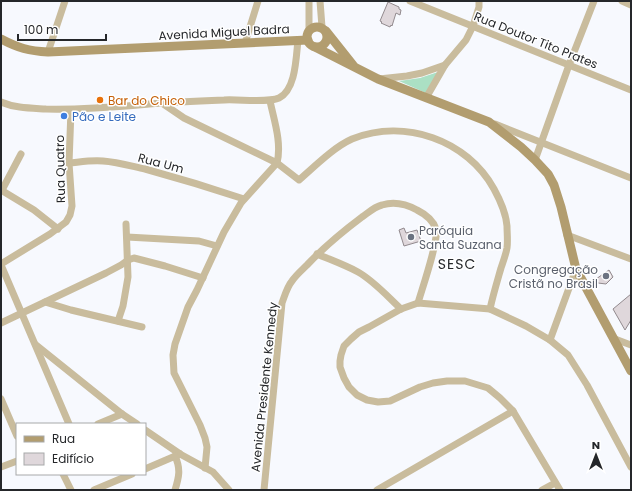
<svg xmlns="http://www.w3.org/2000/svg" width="632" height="491" viewBox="0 0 632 491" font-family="Poppins,sans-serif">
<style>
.green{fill:#abe0c4}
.building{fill:#dfd7db;stroke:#928a8e}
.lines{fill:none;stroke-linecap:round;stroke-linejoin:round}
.street{stroke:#c9bc9d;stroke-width:7}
.secondary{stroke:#b29d6f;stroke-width:9}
.food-dot{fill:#e8710a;stroke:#fff;stroke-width:1.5}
.shop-dot{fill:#3f7fe0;stroke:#fff;stroke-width:1.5}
.worship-dot{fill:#6b7280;stroke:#fff;stroke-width:1.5}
.labels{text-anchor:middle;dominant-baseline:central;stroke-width:3;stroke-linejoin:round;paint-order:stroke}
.street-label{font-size:12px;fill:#25272a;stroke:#fff}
.food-label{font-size:12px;fill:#c56008;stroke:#fff;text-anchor:start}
.shop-label{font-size:12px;fill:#366cbe;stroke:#fff;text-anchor:start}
.worship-label{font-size:12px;fill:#5b616d;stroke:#fff;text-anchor:start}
.quarter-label{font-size:14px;letter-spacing:1px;fill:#25272a;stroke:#fff}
</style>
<rect width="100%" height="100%" fill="#f7f9fe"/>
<polygon class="green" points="438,72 426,93 399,81 420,78"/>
<g class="building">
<polygon points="388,2 399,7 399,9 401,10 400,15 396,13 392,26 391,25 390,27 381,23 382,22 380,21"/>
<polygon points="404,228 406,233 417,230 421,241 404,246 399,230"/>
<polygon points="609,270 613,277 606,284 598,283 596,279"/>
<polygon points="631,294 631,320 625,330 613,309"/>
</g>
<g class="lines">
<g class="street">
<polyline points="309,1 309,31"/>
<polyline points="320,1 322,27"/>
<polyline points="410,1 631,90"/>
<polyline points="622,1 631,5"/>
<polyline points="245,43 258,1"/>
<polyline points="48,52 65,1"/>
<polyline points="379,79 407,76 422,73 445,65 466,40 473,26 479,7 479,1"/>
<polyline points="426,98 445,65"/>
<path d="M1,102C15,108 30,108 46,109C80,110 114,107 149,104C174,102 199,101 224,100C238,99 268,103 279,98C296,90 296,57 298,40"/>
<path d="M162,103L184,118L277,163L299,180C315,166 334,147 352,139C405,118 467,140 494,189C500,200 506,213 507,226C507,233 508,241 507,248C506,254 503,262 501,268C497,282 493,295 490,309"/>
<polyline points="495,124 631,178"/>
<polyline points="535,160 569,65 594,1"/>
<path d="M69,163C80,162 91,160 103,161C117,162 131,166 145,169C178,178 211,188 244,199"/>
<polyline points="1,190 34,210 58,229"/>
<polyline points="2,190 21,154"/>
<polyline points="567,235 631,259"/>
<polyline points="127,237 199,241 217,246"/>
<path d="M317,254C331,260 345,265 358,272C374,281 387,296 401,309"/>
<polyline points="1,264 50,234 66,222 70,215 72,206 69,163 71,110"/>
<polyline points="1,265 69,424"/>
<polyline points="45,302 71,310 142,327"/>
<polyline points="118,321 123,306 128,277 126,224"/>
<polyline points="1,323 106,273 121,265 128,260 134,258 165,266 203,278"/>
<polyline points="615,339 631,345"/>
<polyline points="550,340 576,269"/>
<polyline points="36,345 122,414 137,424"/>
<polyline points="1,399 17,436"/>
<polyline points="98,424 122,414"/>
<polyline points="145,430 180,454 213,472 229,490"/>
<polyline points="1,467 17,461"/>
<path d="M205,468L207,447L205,438L200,425L174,373L173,355L175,344L188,307L197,290L224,232L241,203L277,163C282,143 274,120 270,101"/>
<polyline points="145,469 180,454"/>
<polyline points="63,474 71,490"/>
<polyline points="94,490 132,474"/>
<path d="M175,490C179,477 181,469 175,456"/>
<path d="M264,490L282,303C285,295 287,287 292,281C296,275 302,270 307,265C324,247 342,232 362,217C368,213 374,207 382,205C395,201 406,204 417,210C425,214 433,220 436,229C439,240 422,289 418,303"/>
<polyline points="377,490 513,411"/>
<polyline points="542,490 555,483"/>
<polyline points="560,490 513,411 500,398 488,388 465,381 447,381 433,383 420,387 390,401 378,402 367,400 357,395 349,387 344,378 340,367 340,361 341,355 344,346 351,339 359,332 369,327 401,309 418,303 490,309 526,326 550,340 568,355 587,385 631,467"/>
</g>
<g class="secondary">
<circle cx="317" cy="37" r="10"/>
<polyline points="326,31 353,65"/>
<path d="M1,39C18,48 29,51 48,52L308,40"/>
<polyline points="315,47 378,79 489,122 521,147 535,160 548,174 554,185 561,207 576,269 631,371"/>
</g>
</g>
<circle class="food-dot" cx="100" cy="100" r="4"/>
<circle class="shop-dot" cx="64" cy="116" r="4"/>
<g class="worship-dot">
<circle cx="411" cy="237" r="4"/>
<circle cx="606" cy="276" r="4"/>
</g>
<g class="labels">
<g class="street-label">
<text transform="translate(224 32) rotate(-3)">Avenida Miguel Badra</text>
<text transform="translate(536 40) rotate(22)">Rua Doutor Tito Prates</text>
<text transform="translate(161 163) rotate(15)">Rua Um</text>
<text transform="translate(60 169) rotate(-91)">Rua Quatro</text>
<text transform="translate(264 387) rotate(-84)">Avenida Presidente Kennedy</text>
</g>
<g class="food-label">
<text x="108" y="100">Bar do Chico</text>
</g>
<g class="shop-label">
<text x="72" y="116">Pão e Leite</text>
</g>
<g class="worship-label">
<text x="419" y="230">Paróquia<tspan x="419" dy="14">Santa Suzana</tspan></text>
<text x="598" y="269" text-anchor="end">Congregação<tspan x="598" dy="14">Cristã no Brasil</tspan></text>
</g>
<g class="quarter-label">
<text x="457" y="264">SESC</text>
</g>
</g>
<rect width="632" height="491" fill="none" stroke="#25272a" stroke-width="4"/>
<rect x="16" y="423" width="130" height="52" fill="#ffffff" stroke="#a8a9aa"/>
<rect x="24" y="436" width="20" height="6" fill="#b29d6f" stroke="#a8a9aa"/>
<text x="52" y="443" font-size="12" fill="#25272a">Rua</text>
<rect x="24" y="453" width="20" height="12" fill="#dfd7db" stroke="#a8a9aa"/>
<text x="52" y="463" font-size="12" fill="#25272a">Edifício</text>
<g transform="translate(596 455)" stroke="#ffffff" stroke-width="3" paint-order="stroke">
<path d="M0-3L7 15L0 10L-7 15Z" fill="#25272a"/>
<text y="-6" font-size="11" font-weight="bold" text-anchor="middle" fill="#25272a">N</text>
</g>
<path d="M18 34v6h88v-6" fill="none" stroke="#25272a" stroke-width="2"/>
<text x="24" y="34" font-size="12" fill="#25272a" stroke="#ffffff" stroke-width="3" paint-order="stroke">100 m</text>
</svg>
